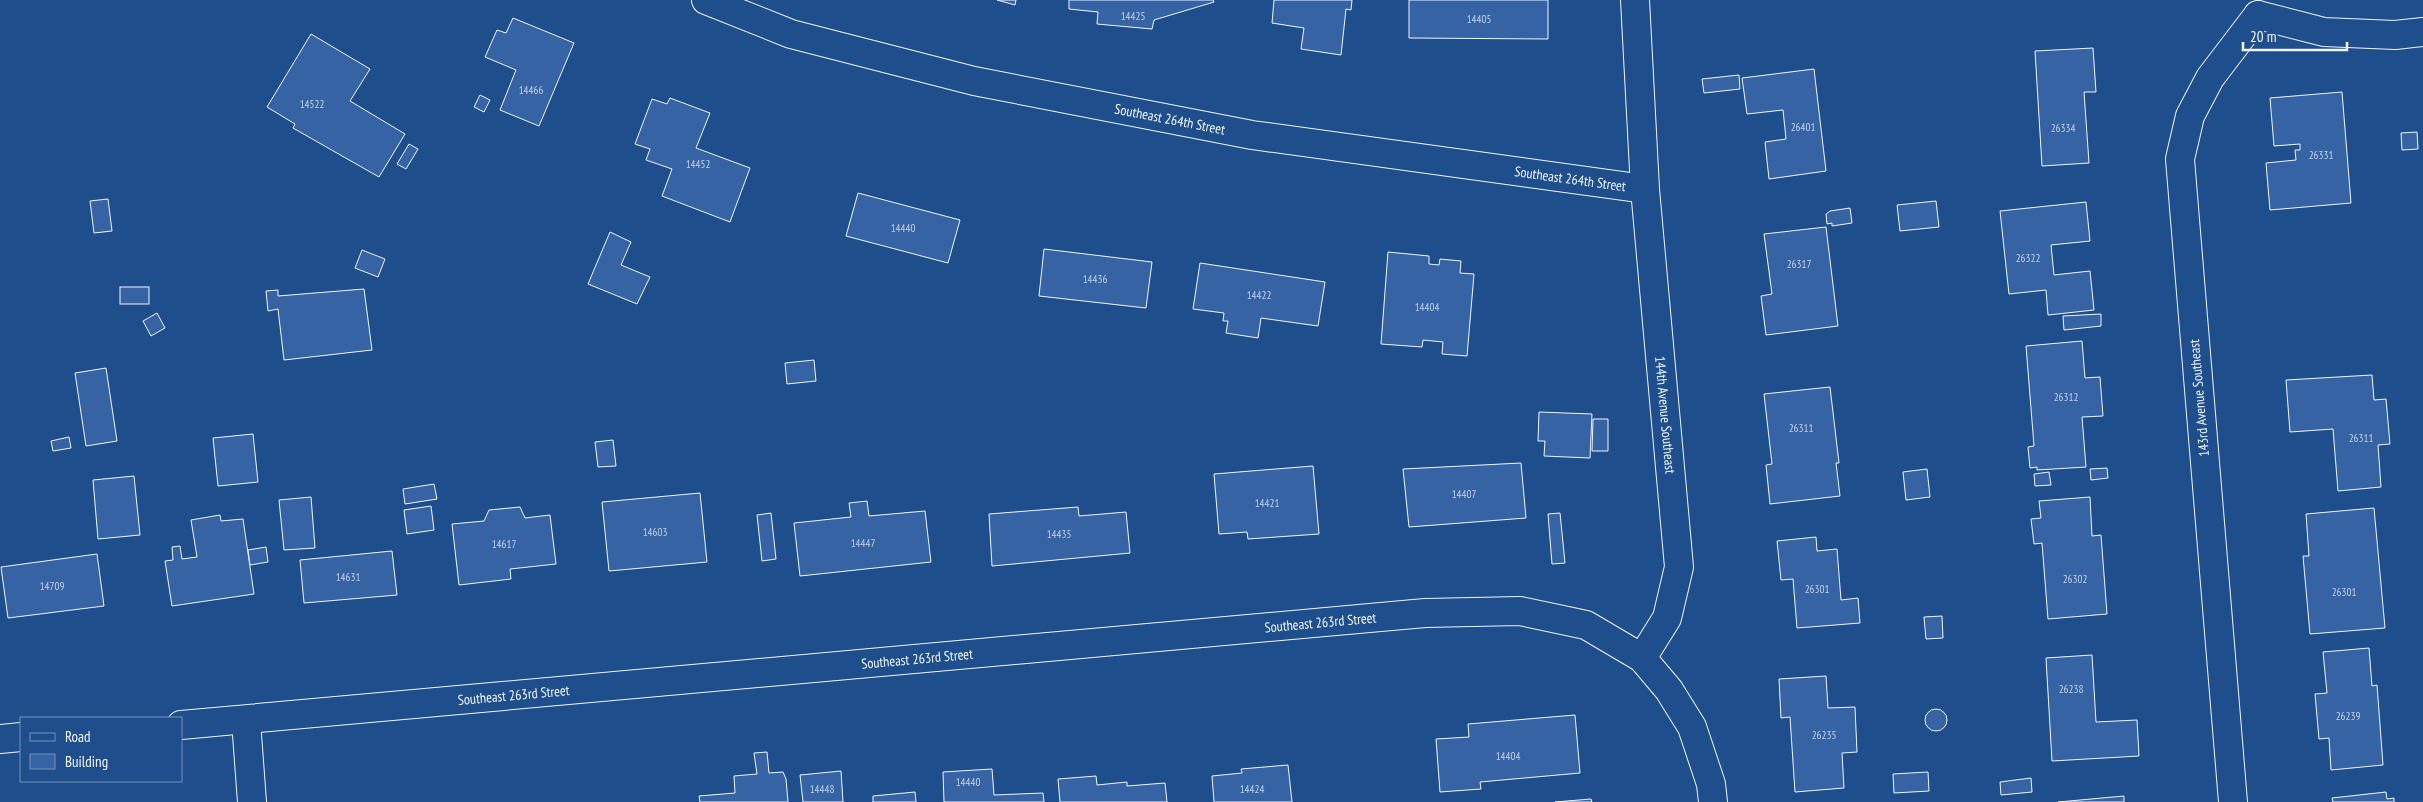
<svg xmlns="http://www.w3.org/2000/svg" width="2423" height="802" viewBox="0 0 2423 802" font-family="'PT Sans Narrow',sans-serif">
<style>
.building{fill:#3563a3;stroke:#f2f6ff}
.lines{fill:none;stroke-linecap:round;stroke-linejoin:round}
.minor-casing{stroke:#f2f6ff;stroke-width:30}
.minor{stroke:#1f4e8c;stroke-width:28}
.labels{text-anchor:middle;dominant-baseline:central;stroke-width:4;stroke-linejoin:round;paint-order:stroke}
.number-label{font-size:11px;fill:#c3d1e8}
.street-label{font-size:14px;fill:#f2f6ff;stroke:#1f4e8c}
</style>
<rect width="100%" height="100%" fill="#1f4e8c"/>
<g class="building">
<polygon points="997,0 1016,0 1015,5"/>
<polygon points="1069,0 1213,0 1214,2 1154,20 1152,29 1097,24 1098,12 1069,9"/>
<polygon points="1274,0 1352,0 1351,10 1346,9 1341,55 1301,49 1304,28 1272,23"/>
<polygon points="1409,0 1548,0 1548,39 1409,38"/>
<polygon points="513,18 574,43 539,126 500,110 516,70 485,57 497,30 506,33"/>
<polygon points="311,34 370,69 350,101 405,134 379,177 293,128 295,124 267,107"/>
<polygon points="2093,48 2096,92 2084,92 2089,163 2042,166 2035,51"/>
<polygon points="1814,69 1826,171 1769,179 1765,142 1786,139 1783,110 1747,114 1742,78"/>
<polygon points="1739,75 1740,89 1704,93 1702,79"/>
<polygon points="2342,92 2351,203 2270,210 2266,163 2296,160 2295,150 2300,150 2300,144 2274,146 2270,98"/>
<polygon points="480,95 490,100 484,112 474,107"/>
<polygon points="670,98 710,113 696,148 750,168 730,222 662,196 672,169 646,160 650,149 635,144 652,99 667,104"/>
<polygon points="2417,132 2418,149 2402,150 2401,133"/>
<polygon points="409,144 418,149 406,169 397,164"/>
<polygon points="858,193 960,220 948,263 846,236"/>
<polygon points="108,199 112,231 94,233 90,201"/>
<polygon points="1936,201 1939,227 1900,231 1897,205"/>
<polygon points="2086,202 2090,241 2051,245 2054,275 2090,271 2094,310 2048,315 2046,290 2009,294 2000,211"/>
<polygon points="1850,208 1852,223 1832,226 1832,223 1827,224 1826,214 1830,211"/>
<polygon points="1826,227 1838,326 1766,335 1761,296 1772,294 1764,234"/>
<polygon points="610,232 631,242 621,265 650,277 637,304 588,284"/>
<polygon points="1044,249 1152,262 1146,308 1039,296"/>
<polygon points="362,250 385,259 378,277 355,268"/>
<polygon points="1388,252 1429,256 1429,264 1439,265 1440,259 1461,261 1460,273 1474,274 1467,356 1442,354 1443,342 1423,340 1422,347 1381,344"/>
<polygon points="1200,263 1325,282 1318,326 1261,318 1258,338 1226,333 1228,321 1223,321 1224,313 1193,309"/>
<rect x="120" y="287" width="29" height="17"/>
<polygon points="364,289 372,350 284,360 278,309 268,311 266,291 278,290 278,296"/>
<polygon points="157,313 165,328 151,336 143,321"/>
<polygon points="2101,314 2101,326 2064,330 2063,316"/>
<polygon points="2082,341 2085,378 2100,377 2103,416 2082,417 2086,467 2037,470 2037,467 2030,468 2028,447 2034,446 2026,346"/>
<polygon points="814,360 816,381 787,384 785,363"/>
<polygon points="106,368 117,441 86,446 75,373"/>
<polygon points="2372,375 2374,400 2386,399 2390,444 2378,445 2381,487 2338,491 2333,429 2290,432 2286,380"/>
<polygon points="1830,387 1839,463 1836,463 1840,496 1770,504 1766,465 1772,464 1764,394"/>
<polygon points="1539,412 1592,414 1590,458 1544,456 1545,441 1538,441"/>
<polygon points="1593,419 1608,419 1608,451 1592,451"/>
<polygon points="253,434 258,482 218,486 213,438"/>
<polygon points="69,437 71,448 53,451 51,441"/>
<polygon points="613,440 616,466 598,467 595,442"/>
<polygon points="1521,463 1526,518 1409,527 1403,469"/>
<polygon points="1313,466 1319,534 1248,539 1247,532 1219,534 1214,474"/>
<polygon points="2107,468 2108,478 2091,480 2090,469"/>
<polygon points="1927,469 1930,497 1906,500 1903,472"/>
<polygon points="2049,472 2051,485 2035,486 2034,474"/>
<polygon points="134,476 140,535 98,539 93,480"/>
<polygon points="434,484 437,499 405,504 403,489"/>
<polygon points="700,493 707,562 609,571 602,502"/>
<polygon points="311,497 315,548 284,550 279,500"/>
<polygon points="2090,497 2092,536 2101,535 2107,614 2048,619 2042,543 2034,544 2031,519 2041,518 2039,501"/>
<polygon points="867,501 869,516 925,511 931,562 800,576 794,523 851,517 849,503"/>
<polygon points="431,506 434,530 407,534 404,510"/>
<polygon points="520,507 525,518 550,515 556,564 510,569 511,579 459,585 452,524 484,521 489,510"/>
<polygon points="1078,507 1079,516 1126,512 1130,553 992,566 989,514"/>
<polygon points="2374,508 2385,628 2310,634 2303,556 2309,556 2306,514"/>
<polygon points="771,513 776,559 762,561 757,515"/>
<polygon points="1560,513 1565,563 1552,564 1548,514"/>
<polygon points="220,515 221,521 243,519 254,594 172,606 165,561 173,560 172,547 180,546 182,559 197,557 191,520"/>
<polygon points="1816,537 1817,551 1837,549 1841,600 1858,598 1860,623 1797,628 1793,579 1781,580 1777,541"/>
<polygon points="266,547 268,562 250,565 248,550"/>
<polygon points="392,551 397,595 304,603 300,560"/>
<polygon points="97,554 104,606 8,618 1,567"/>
<polygon points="1942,616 1943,638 1926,639 1924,617"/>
<polygon points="2369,648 2372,686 2377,685 2383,765 2331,770 2329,738 2319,739 2315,694 2327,693 2323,652"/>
<polygon points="2092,655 2096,722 2137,720 2139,756 2052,761 2046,658"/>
<polygon points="1826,676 1828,708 1855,707 1857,752 1842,753 1844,788 1795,792 1790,717 1781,718 1779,679"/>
<circle cx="1936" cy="720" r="11"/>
<polygon points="1575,715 1580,773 1480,782 1481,789 1440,792 1436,739 1469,737 1468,724"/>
<polygon points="767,752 769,773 783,772 786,779 788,802 700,802 699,796 735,793 734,776 757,774 754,753"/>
<polygon points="1288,765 1292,802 1214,802 1212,776 1242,773 1241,769"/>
<polygon points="992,769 994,795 1043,793 1044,802 944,802 943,772"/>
<polygon points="841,771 843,802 803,802 800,775"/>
<polygon points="1928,772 1929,791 1894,793 1893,774"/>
<polygon points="1096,776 1097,785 1127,782 1127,786 1165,783 1167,802 1060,802 1058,779"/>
<polygon points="2031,778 2032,792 2001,795 2000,782"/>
<polygon points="915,792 916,802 873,802 873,796"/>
<polygon points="2386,792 2387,799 2394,798 2394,802 2333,802 2332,798"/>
<polygon points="2124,796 2124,802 2058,802"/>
<polygon points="1591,799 1592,802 1555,802"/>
</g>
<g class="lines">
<defs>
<g id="minor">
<path id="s1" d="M706,0L791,34L974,81L1252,135L1645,189"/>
<path id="s2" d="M1635,0L1645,189L1679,567L1667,618L1642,658"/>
<polyline points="2258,15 2324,32 2395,35 2423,32"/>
<polyline points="246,721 252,802"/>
<path id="s3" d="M181,725L1425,613L1520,611L1586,625L1642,658L1669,690L1692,727L1711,784L1713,802"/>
<polyline points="0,739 21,737"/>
<polyline points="2233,802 2180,159 2190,116 2210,78 2258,15"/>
</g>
</defs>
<use href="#minor" class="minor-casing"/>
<use href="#minor" class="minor"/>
</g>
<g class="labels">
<g class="number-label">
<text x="1133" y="16">14425</text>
<text x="1479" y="19">14405</text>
<text x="531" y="90">14466</text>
<text x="312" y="104">14522</text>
<text x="1803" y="127">26401</text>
<text x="2063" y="128">26334</text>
<text x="2321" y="155">26331</text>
<text x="698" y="164">14452</text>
<text x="903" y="228">14440</text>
<text x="2028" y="258">26322</text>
<text x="1799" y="264">26317</text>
<text x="1095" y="279">14436</text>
<text x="1259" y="295">14422</text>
<text x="1427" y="307">14404</text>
<text x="2066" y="397">26312</text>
<text x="1801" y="428">26311</text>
<text x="2361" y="438">26311</text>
<text x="1464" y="494">14407</text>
<text x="1267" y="503">14421</text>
<text x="655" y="532">14603</text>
<text x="1059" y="534">14435</text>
<text x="863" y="543">14447</text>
<text x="504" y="544">14617</text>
<text x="348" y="577">14631</text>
<text x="2075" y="579">26302</text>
<text x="52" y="586">14709</text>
<text x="1817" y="589">26301</text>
<text x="2344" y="592">26301</text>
<text x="2071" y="689">26238</text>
<text x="2348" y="716">26239</text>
<text x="1824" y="735">26235</text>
<text x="1508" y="756">14404</text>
<text x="968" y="782">14440</text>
<text x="822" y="789">14448</text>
<text x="1252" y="789">14424</text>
</g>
<g class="street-label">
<text stroke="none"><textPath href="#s1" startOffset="480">Southeast 264th Street</textPath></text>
<text stroke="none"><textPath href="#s1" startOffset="885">Southeast 264th Street</textPath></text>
<text transform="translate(2199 398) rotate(-95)">143rd Avenue Southeast</text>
<text stroke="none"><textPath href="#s2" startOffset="416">144th Avenue Southeast</textPath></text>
<text stroke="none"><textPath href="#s3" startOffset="1144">Southeast 263rd Street</textPath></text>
<text stroke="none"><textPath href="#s3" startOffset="739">Southeast 263rd Street</textPath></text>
<text stroke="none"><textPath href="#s3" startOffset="334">Southeast 263rd Street</textPath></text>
</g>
</g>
<rect x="20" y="717" width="162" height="65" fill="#1f4e8c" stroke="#7391ba"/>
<rect x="30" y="733" width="25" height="8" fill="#1f4e8c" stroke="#7391ba"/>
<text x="65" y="742" font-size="15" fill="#f2f6ff">Road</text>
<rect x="30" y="754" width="25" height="15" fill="#3563a3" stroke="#7391ba"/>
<text x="65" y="767" font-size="15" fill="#f2f6ff">Building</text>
<path d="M2243 42v8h104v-8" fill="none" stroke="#f2f6ff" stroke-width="2.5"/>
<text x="2250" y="42" font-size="15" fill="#f2f6ff" stroke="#1f4e8c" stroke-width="4" paint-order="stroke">20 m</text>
</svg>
